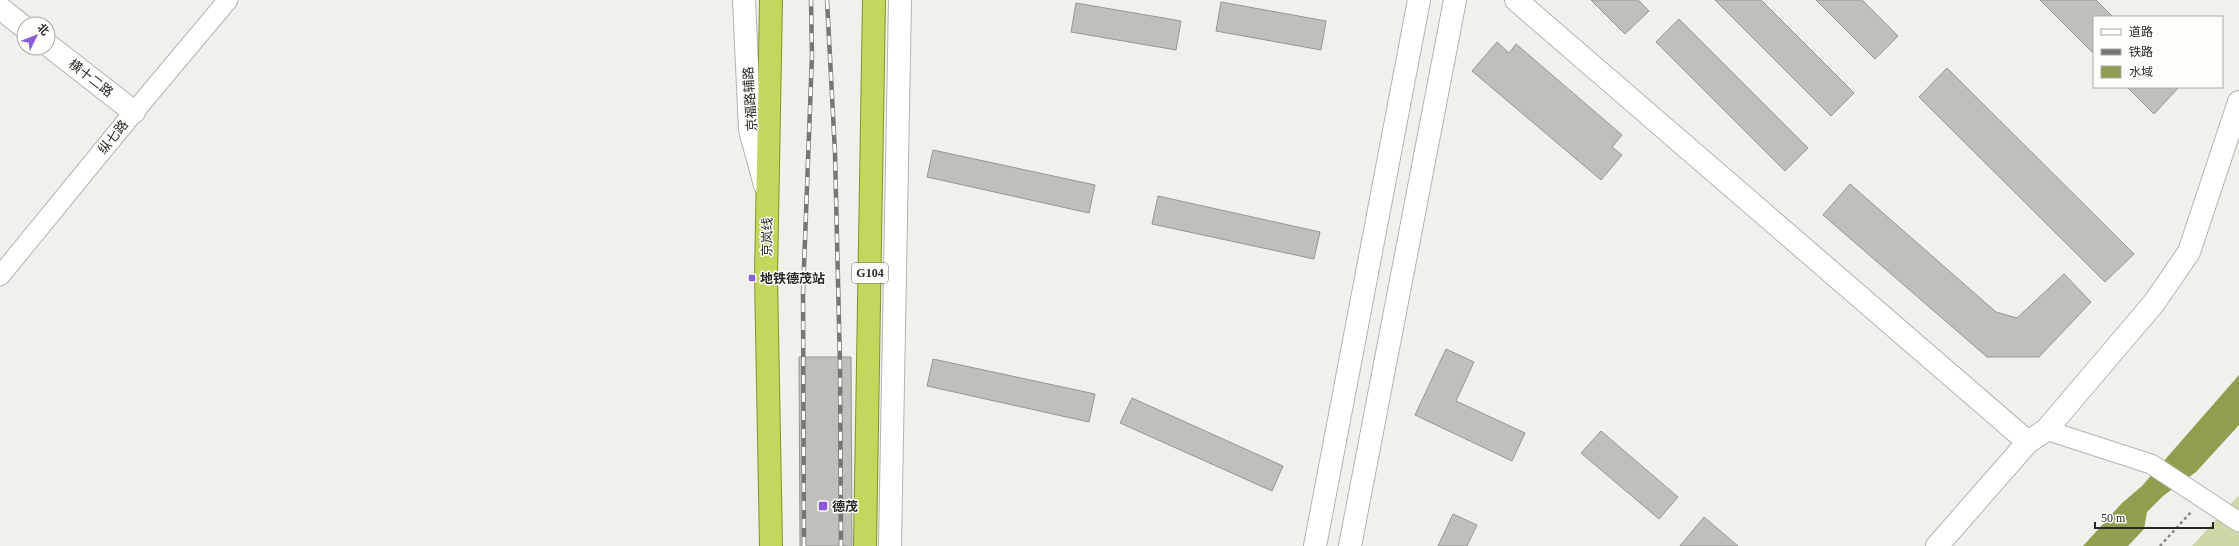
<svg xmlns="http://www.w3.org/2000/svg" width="2239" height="546" viewBox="0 0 2239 546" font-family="'Times New Roman','Noto Sans SC',serif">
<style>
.green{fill:#cdd8a8}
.water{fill:#909e4f}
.building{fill:#bfc0bb;stroke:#969793}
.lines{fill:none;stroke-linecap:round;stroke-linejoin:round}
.minor-casing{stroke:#b3b4af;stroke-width:21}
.tertiary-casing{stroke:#b3b4af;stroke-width:24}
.trunk-casing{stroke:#84932f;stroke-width:24}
.path{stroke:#898a86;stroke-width:2.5;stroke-dasharray:3 3;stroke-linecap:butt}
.minor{stroke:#fff;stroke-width:19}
.tertiary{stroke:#fff;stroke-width:22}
.trunk{stroke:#c4d65c;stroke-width:22}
.rail-casing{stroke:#767774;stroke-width:4.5}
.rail{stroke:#fdfefa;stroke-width:3;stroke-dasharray:9;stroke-linecap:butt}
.poi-dot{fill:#8a5dd6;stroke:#fdfefa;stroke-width:1.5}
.labels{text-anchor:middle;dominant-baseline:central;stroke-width:3;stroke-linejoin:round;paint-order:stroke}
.shield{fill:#fdfefa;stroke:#686966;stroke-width:1}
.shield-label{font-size:12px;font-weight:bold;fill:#282927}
.street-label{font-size:13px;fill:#282927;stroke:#fdfefa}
.poi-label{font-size:13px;font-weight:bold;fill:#282927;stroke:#fdfefa;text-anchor:start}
</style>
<rect width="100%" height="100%" fill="#f0f1ec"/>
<polygon class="green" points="2239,495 2239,546 2192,546"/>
<polygon class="water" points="2239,375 2239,425 2196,472 2163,496 2147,512 2144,529 2128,546 2083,546 2122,503 2142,486"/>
<g class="building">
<polygon points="1591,0 1638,0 1649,11 1625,34"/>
<polygon points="1715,0 1761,0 1854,93 1831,116"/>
<polygon points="1816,0 1862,0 1898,36 1875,59"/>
<polygon points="2040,0 2096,0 2113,17 2094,17 2094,54"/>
<polygon points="1221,2 1326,21 1321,50 1216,31"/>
<polygon points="1076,3 1181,21 1176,50 1071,32"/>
<polygon points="1679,19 1808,148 1785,171 1656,42"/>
<polygon points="1497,42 1509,53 1516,44 1622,135 1612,147 1622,155 1601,180 1472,71"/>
<polygon points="1947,68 2134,254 2105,282 1919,97"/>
<polygon points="2127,87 2179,87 2154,114"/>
<polygon points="933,150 1095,185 1089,213 927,177"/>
<polygon points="1850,184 1996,312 2017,318 2064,274 2091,302 2039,357 1987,357 1823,215"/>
<polygon points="1158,196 1320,232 1314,259 1152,224"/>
<polygon points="1446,349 1474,362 1456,401 1525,433 1512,461 1415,415"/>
<polygon points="799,357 851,357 852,546 800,546"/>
<polygon points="933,359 1095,394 1089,422 927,386"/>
<polygon points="1132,398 1283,466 1272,491 1120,423"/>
<polygon points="1601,431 1678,497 1659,519 1581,453"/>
<polygon points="1453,514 1477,525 1467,546 1438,546"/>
<polygon points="1704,517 1738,546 1680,546"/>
</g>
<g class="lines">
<defs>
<g id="minor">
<polyline points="0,276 134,112 228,0"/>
<polyline points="2046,430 2151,464 2239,522"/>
</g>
<g id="tertiary">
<polyline points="744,0 750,130 765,185"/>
<polyline points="1516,0 2028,442"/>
<polyline points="0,8 24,27"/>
<polyline points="48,45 134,112"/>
<polyline points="890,546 900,0"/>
<polyline points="1315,546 1419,0"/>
<polyline points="1350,546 1455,0"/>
<polyline points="1937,546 2028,442 2046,430 2154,303 2189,252 2239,102"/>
</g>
<g id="trunk">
<polyline points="771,546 766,276 771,0"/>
<polyline points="865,546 874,0"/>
</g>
</defs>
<use href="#minor" class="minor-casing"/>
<use href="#tertiary" class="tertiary-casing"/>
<use href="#trunk" class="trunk-casing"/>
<polyline class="path" points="2160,546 2192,511"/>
<use href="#minor" class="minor"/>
<use href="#tertiary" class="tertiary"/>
<use href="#trunk" class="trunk"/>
<defs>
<g id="rail">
<polyline points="827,0 835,153 840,366 841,546"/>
<polyline points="804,546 803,293 812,55 811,0"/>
</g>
</defs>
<use href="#rail" class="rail-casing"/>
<use href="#rail" class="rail"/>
</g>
<g class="poi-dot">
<rect x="748" y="274" width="8" height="8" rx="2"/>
<rect x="818" y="501" width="10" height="10" rx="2"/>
</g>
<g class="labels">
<rect class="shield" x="852" y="263" width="36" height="20" rx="3"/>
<g class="shield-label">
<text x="870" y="273">G104</text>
</g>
<g class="street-label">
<text transform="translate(91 78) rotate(38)">横十二路</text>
<text transform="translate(750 99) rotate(-94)">京福路辅路</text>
<text transform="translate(113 137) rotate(-51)">纵七路</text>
<text transform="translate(767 237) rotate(-89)">京岚线</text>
</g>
<g class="poi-label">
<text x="760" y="278">地铁德茂站</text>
<text x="832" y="506">德茂</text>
</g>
</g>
<rect x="2093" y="16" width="130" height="72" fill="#fdfefa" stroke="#a8a9a6"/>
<rect x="2101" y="29" width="20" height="6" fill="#ffffff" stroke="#a8a9a6"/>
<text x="2129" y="36" font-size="12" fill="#282927">道路</text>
<rect x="2101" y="49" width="20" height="6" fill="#767774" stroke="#a8a9a6"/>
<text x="2129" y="56" font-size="12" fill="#282927">铁路</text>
<rect x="2101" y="66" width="20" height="12" fill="#909e4f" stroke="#a8a9a6"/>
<text x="2129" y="76" font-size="12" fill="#282927">水域</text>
<g transform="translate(36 36) rotate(47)"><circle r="19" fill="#fdfefa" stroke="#a8a9a6"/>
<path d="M0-3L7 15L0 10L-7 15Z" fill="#8a5dd6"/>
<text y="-6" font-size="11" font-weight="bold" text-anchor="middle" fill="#282927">北</text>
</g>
<path d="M2095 522v6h118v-6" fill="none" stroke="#282927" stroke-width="2"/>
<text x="2101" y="522" font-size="12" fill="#282927" stroke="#fdfefa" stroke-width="3" paint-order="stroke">50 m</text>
</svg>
